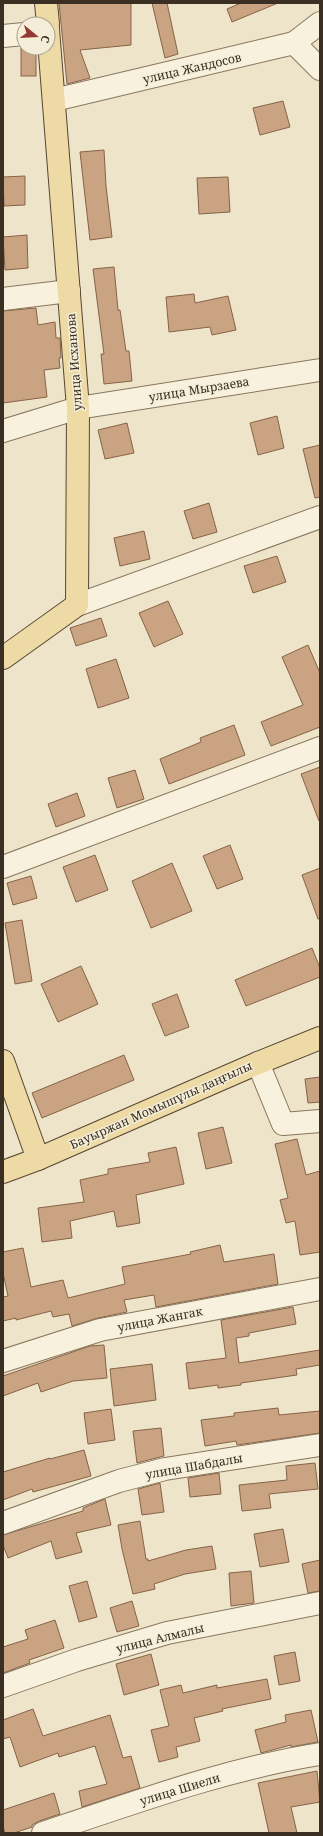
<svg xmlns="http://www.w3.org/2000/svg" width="323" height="1836" viewBox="0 0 323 1836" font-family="'Noto Serif',serif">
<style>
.building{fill:#c9a382;stroke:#876346}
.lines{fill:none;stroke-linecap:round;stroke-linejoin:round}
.minor-casing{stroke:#89775f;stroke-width:24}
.major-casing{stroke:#574633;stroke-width:24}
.minor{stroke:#f8f1dd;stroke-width:22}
.major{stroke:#eddaa5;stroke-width:22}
.labels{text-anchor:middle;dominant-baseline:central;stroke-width:3;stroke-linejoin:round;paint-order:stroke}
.street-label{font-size:12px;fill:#3a2f22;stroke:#f4eed9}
</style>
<rect width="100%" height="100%" fill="#ede4ca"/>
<g class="building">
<polygon points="59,3 131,3 131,45 80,50 90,78 67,84"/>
<polygon points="152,3 167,3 178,54 165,58"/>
<polygon points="241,3 278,3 232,22 227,9"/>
<rect x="21" y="48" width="15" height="28"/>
<polygon points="283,101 290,127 260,135 253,108"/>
<polygon points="104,150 106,186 112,237 90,240 80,152"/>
<polygon points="25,176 25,205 4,206 3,177"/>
<polygon points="228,177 230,212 199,214 197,178"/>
<polygon points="27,235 28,268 5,270 3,237"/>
<polygon points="114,267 118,310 120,310 126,351 129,351 132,381 104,384 101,354 104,354 93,269"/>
<polygon points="194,294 195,303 228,296 236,330 212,335 210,327 169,332 166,297"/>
<polygon points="36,308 38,325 55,322 56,338 60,338 61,358 59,358 60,368 44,370 47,397 3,403 3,311"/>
<polygon points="277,416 284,448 258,455 250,423"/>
<polygon points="127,423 134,453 105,459 98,430"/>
<polygon points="320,445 320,497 315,498 303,449"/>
<polygon points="209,503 217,532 193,539 184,511"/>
<polygon points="144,531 150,559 120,566 114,538"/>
<polygon points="277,556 286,582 253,593 244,566"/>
<polygon points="168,601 183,634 154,647 139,613"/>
<polygon points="101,618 107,636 76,646 70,628"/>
<polygon points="308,645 320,673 320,727 271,746 261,722 303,705 282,657"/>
<polygon points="116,659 129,698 98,708 86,669"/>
<polygon points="234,725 245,755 169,784 160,759 201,742 200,738"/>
<polygon points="320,767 320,821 319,821 301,774"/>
<polygon points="135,770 144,799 117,808 108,778"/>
<polygon points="77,793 85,816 56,827 48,804"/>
<polygon points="230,845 243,879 217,889 203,856"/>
<polygon points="95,855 108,890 76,902 63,867"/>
<polygon points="172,863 192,911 151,928 132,881"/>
<polygon points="320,868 320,919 318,919 302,875"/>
<polygon points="31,876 37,898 13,905 7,883"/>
<polygon points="22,920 32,981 15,984 5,923"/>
<polygon points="312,948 320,968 320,977 246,1006 235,980"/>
<polygon points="81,966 98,1004 58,1022 41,984"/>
<polygon points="177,994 189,1027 165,1036 152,1004"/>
<polygon points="124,1055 134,1080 42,1118 32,1093"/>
<polygon points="320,1077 320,1102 308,1103 305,1079"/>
<polygon points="223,1127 232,1163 206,1169 198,1133"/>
<polygon points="297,1139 306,1175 320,1171 320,1252 300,1255 295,1221 286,1223 280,1200 288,1198 275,1144"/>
<polygon points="176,1147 184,1184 136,1195 140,1223 117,1227 114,1211 70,1221 72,1238 42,1242 38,1208 84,1202 80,1180 108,1174 108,1169 150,1162 148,1153"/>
<polygon points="220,1245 224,1262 274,1254 278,1284 156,1307 154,1295 124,1300 127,1312 98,1318 72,1326 69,1314 53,1317 51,1311 16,1320 16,1318 3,1321 3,1297 8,1296 3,1273 3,1252 23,1248 31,1287 63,1280 68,1298 125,1284 122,1267 191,1254 190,1252"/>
<polygon points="293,1307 296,1324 249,1333 249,1336 236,1338 239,1363 320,1350 320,1365 296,1369 297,1375 241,1383 241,1385 218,1388 218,1385 189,1389 186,1363 226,1358 221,1320"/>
<polygon points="104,1345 107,1378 73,1381 41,1392 38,1383 3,1396 3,1376 90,1346"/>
<polygon points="152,1364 156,1400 114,1406 110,1369"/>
<polygon points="278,1408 279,1415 320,1411 320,1433 237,1445 236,1441 205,1446 201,1420 234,1416 234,1413"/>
<polygon points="111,1409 115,1440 88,1444 84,1413"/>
<polygon points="161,1428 164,1456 137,1463 133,1431"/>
<polygon points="84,1450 91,1476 33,1492 32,1489 3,1500 3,1472 50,1458 50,1459"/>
<polygon points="315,1463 318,1489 269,1494 271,1508 242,1511 239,1485 287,1480 286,1466"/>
<polygon points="219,1473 221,1494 190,1497 188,1478"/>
<polygon points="160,1483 164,1512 142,1515 138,1489"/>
<polygon points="105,1499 111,1525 76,1533 82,1552 56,1559 51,1541 8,1558 3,1545 3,1535 83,1511 83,1508"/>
<polygon points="140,1521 146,1559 148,1559 148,1561 186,1550 212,1546 216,1569 185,1574 154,1584 155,1589 133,1594 122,1549 118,1525"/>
<polygon points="283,1529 289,1562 260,1567 254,1534"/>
<polygon points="320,1560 320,1591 308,1593 302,1564"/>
<polygon points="251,1571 254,1603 231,1606 229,1573"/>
<polygon points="87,1581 97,1617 79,1622 69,1586"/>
<polygon points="132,1601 139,1626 117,1632 110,1608"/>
<polygon points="55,1620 64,1648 29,1660 30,1663 3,1673 3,1647 28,1639 25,1630"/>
<polygon points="295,1652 300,1681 279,1685 274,1656"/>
<polygon points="151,1654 159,1685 124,1695 116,1664"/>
<polygon points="267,1679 271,1699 222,1709 223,1711 194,1718 200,1741 176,1747 178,1757 159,1762 151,1730 169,1726 160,1690 181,1685 183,1693 217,1685 217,1688"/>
<polygon points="33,1709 43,1736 110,1715 123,1758 131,1756 140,1788 82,1807 79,1791 107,1784 95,1746 59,1757 58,1753 20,1767 10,1737 3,1739 3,1720"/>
<polygon points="311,1710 318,1742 291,1747 291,1745 261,1753 255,1730 286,1722 285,1715"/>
<polygon points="317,1771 320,1802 291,1807 297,1833 269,1833 258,1783"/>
<polygon points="54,1793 60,1814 39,1821 32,1825 32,1827 14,1833 5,1833 3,1826 3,1810"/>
</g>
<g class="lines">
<defs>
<g id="minor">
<polyline points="3,36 24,34"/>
<polyline points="294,43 320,23"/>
<polyline points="54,100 294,43 320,69"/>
<polyline points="3,299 69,291"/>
<polyline points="3,431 78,408 320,370"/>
<polyline points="77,605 320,517"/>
<polyline points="3,867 320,748"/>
<polyline points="258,1063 283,1124 320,1121"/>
<polyline points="3,1361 100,1330 320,1289"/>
<polyline points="3,1523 119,1481 165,1469 320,1445"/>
<polyline points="3,1686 77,1660 167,1633 320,1603"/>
<path d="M43,1833C134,1803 225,1769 320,1754"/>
</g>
<g id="major">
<polyline points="46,3 48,24"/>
<polyline points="3,658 77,605 78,408 48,29"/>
<polyline points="3,1061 38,1159"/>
<polyline points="3,1172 38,1159 258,1063 320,1038"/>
</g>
</defs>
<use href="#minor" class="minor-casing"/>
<use href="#major" class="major-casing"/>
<use href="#minor" class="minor"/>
<use href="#major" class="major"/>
</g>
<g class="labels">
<g class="street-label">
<text transform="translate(192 68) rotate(-13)">улица Жандосов</text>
<text transform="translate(74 362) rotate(-94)">улица Исханова</text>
<text transform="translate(199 389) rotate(-9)">улица Мырзаева</text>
<text transform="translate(161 1105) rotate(-24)">Бауыржан Момышұлы даңғылы</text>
<text transform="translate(160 1319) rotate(-11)">улица Жангак</text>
<text transform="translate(194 1466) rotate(-10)">улица Шабдалы</text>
<text transform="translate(160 1638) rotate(-14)">улица Алмалы</text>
<text transform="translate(180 1789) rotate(-17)">улица Шиели</text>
</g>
</g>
<rect width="323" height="1836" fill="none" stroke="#3a2f22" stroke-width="8"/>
<g transform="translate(36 36) rotate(108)"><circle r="19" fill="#f4eed9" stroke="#aaa290"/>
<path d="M0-3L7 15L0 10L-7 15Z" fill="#953732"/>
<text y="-6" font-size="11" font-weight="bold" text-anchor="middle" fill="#3a2f22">С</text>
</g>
</svg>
